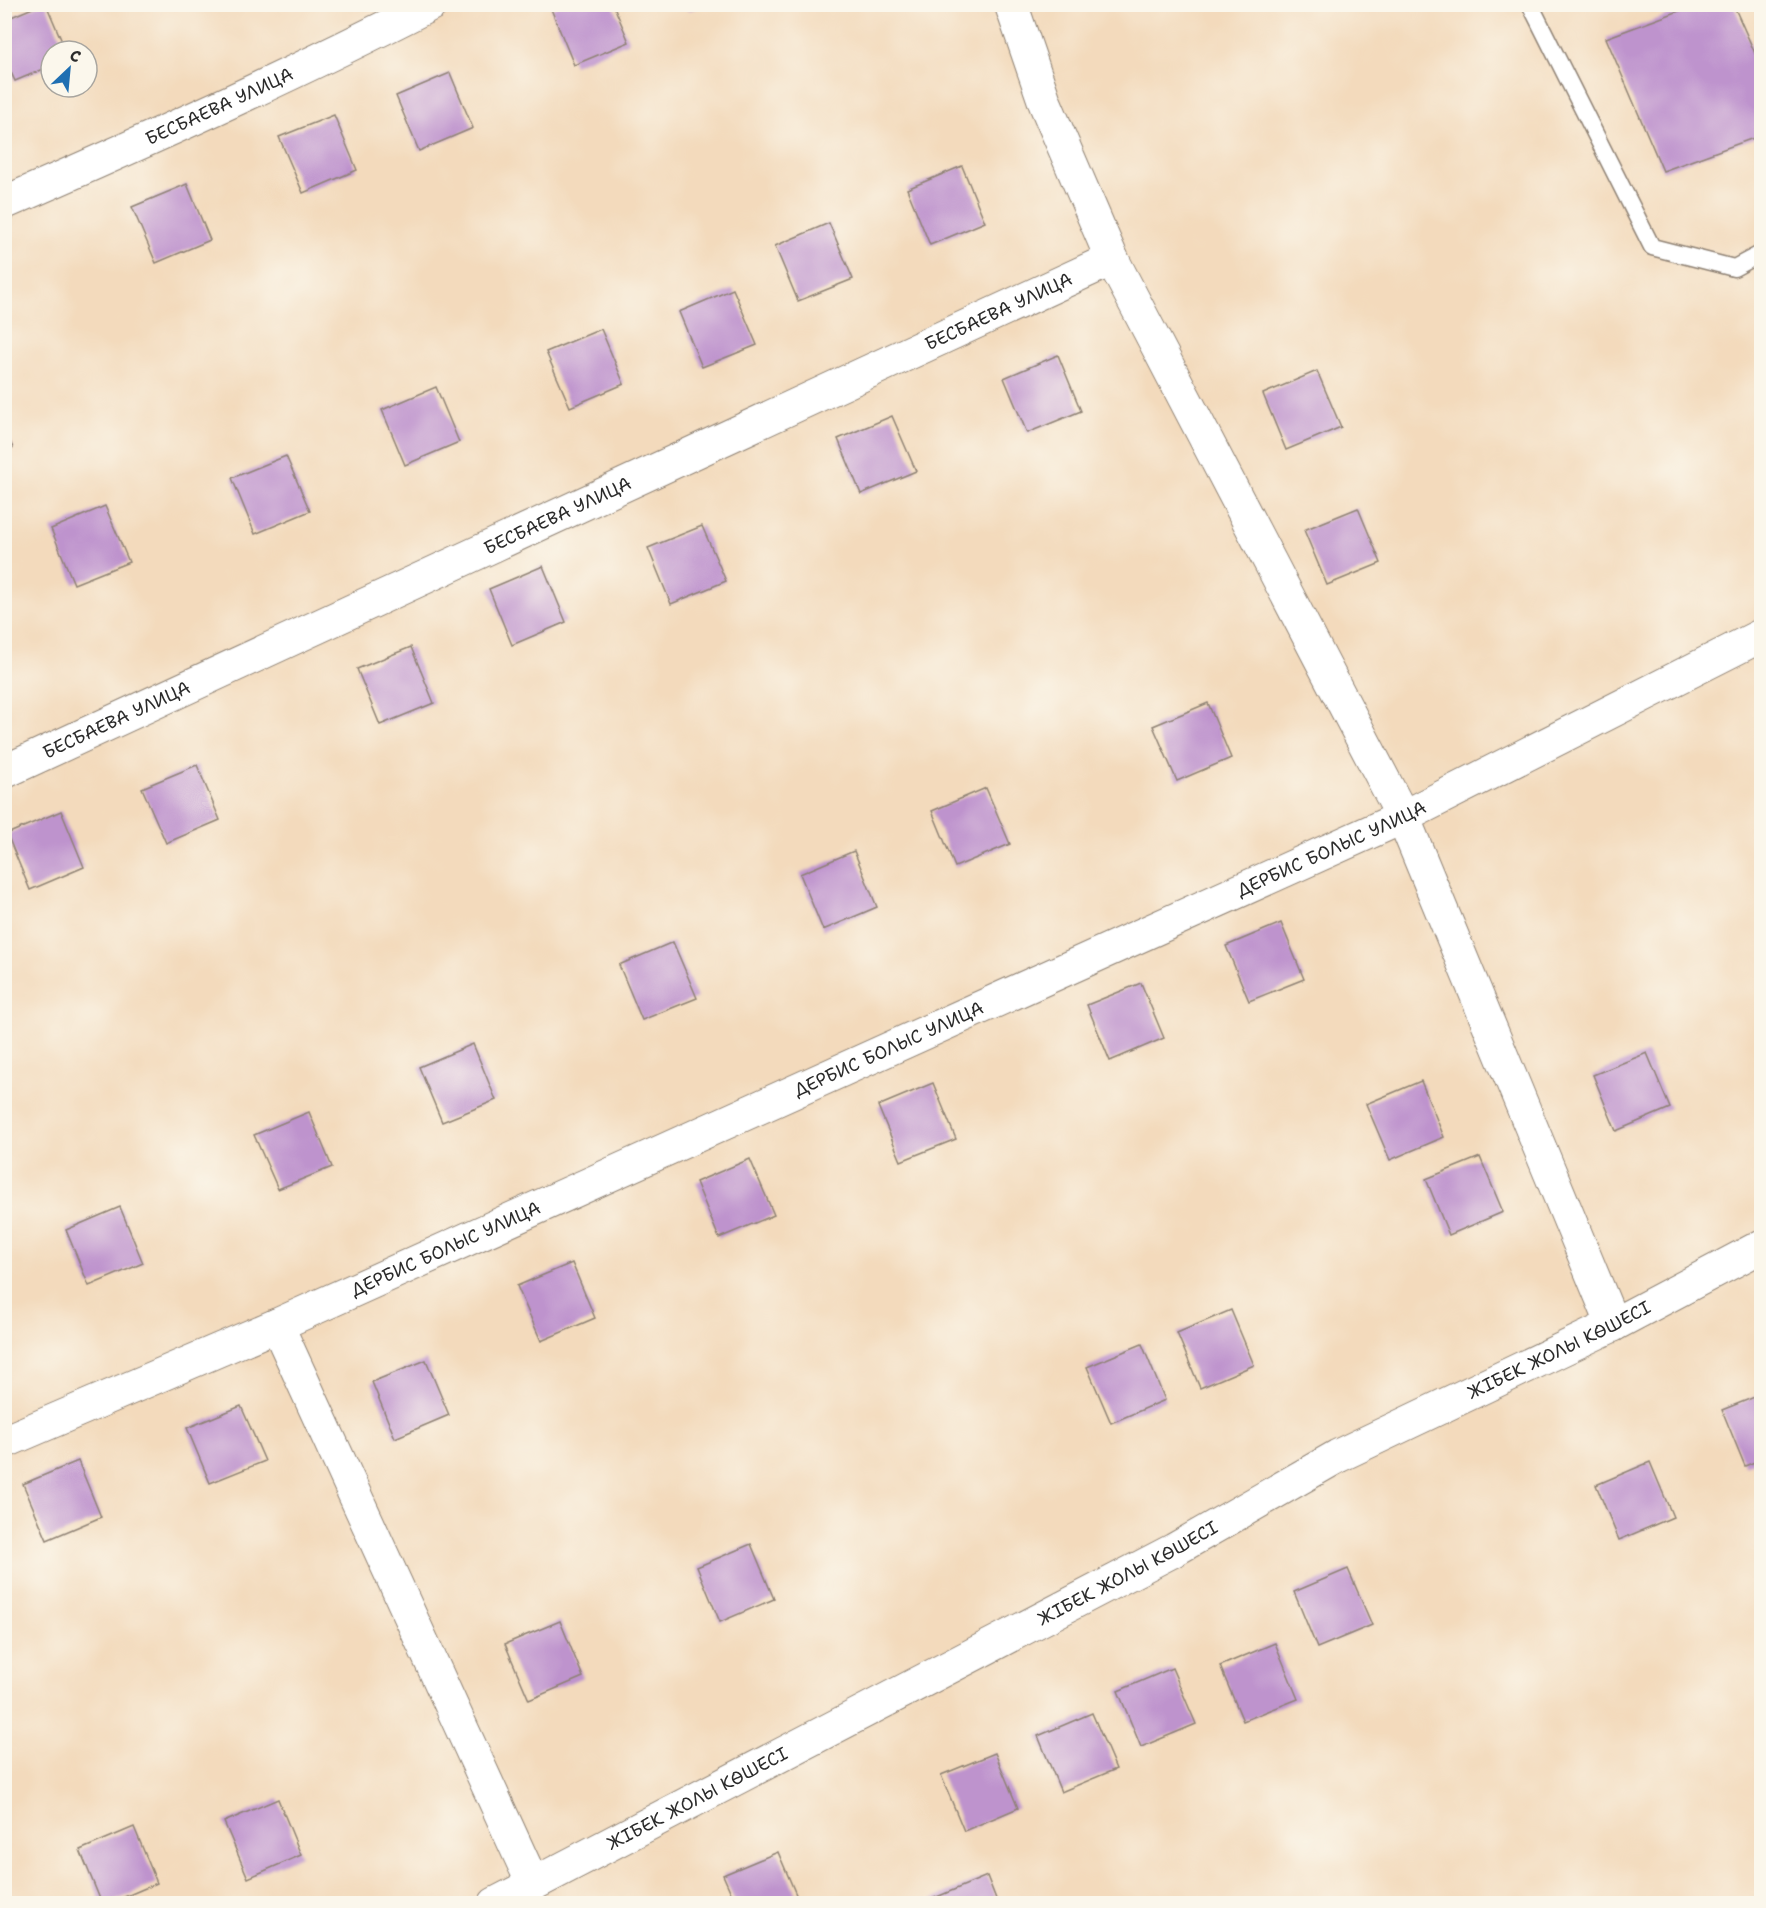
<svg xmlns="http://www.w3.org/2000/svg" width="1766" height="1908" viewBox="0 0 1766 1908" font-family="'Shantell Sans',sans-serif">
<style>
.building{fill:#be93cd}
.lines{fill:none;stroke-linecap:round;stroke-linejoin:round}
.lane-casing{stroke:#8f8274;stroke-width:19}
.street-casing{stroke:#8f8274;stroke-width:35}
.secondary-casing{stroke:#8f8274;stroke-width:35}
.lane{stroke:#fff;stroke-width:16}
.street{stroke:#fff;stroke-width:33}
.secondary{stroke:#fff;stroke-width:33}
.labels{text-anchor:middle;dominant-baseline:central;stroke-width:4.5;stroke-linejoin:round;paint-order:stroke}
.street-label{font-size:18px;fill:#2b2b2b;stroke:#fbf7ec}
</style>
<rect width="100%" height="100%" fill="#fbf7ec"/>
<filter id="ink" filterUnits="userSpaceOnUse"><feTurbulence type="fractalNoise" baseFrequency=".0167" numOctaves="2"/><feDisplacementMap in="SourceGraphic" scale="12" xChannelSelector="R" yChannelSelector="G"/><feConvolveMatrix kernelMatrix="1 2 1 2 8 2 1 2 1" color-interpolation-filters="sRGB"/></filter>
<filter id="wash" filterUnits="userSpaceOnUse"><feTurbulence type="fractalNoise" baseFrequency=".008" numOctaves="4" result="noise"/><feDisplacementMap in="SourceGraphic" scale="24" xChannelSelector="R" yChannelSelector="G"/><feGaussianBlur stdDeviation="1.35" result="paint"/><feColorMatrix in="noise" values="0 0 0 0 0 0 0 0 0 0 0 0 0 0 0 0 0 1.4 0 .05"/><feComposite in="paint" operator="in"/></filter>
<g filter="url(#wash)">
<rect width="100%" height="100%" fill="#f3dabc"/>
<g id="blocks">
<g class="building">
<polygon points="42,4 46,4 66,51 51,51 51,66 15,81 4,57 4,20"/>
<polygon points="562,4 613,4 629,42 574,65 551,9"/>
<polygon points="685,4 703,4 703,5 688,11"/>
<polygon points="1698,4 1733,4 1762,69 1762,135 1663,171 1606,38"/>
<polygon points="450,73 473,128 419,151 396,96"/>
<polygon points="334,115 357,170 303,193 279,137"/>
<polygon points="962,166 985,222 930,245 907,189"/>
<polygon points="187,184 210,240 156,263 132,207"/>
<polygon points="829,223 853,279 798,301 775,246"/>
<polygon points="733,289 757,345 702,367 679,312"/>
<polygon points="601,329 624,384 570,407 546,352"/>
<polygon points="1058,355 1081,411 1027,433 1004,378"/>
<polygon points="1317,371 1341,427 1286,450 1263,394"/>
<polygon points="436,387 459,442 405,465 382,410"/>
<polygon points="892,416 916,471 861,494 838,439"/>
<polygon points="4,428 13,448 4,451"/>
<polygon points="286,456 310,511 255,534 232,478"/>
<polygon points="105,506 129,562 74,584 51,529"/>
<polygon points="1358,508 1381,563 1327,585 1304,530"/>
<polygon points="702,526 726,581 671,604 648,548"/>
<polygon points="543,566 566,622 512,645 489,589"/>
<polygon points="411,647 434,703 380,725 357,669"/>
<polygon points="1208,703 1231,758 1177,781 1153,726"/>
<polygon points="197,765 220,820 166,843 142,788"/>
<polygon points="986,788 1010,844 955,867 932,811"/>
<polygon points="61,811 84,867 30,890 7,834"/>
<polygon points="854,851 877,907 823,930 800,874"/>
<polygon points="1281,923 1304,979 1249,1001 1226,946"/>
<polygon points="673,942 697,998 642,1020 619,965"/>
<polygon points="1141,983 1164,1038 1110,1061 1087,1005"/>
<polygon points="473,1044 496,1100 442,1122 419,1067"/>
<polygon points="1647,1053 1670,1108 1616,1131 1593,1075"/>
<polygon points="1421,1081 1444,1137 1390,1160 1366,1104"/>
<polygon points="933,1083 956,1139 901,1161 878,1106"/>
<polygon points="309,1112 332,1167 278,1189 254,1135"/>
<polygon points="1480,1157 1503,1212 1449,1235 1426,1179"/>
<polygon points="750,1159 774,1215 719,1238 696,1182"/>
<polygon points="120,1207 143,1263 89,1286 66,1230"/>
<polygon points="572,1263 595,1318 541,1341 517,1286"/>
<polygon points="1231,1310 1254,1365 1200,1388 1177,1333"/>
<polygon points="1142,1344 1165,1400 1111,1423 1087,1367"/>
<polygon points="426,1360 449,1415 395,1438 372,1382"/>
<polygon points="1762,1394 1762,1459 1745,1466 1722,1410"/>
<polygon points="241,1406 265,1461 210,1483 187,1428"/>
<polygon points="78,1461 101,1517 47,1540 23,1484"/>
<polygon points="1650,1462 1673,1517 1619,1540 1596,1485"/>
<polygon points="751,1544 774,1599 720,1622 697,1567"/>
<polygon points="1348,1569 1372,1625 1317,1648 1294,1592"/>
<polygon points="560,1621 583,1677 529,1700 505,1644"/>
<polygon points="1275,1643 1298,1699 1243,1721 1220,1666"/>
<polygon points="1172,1668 1196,1724 1141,1747 1118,1691"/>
<polygon points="1092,1713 1116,1769 1061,1792 1038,1736"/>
<polygon points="995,1753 1018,1808 964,1831 941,1775"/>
<polygon points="278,1799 301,1855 248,1878 224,1822"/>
<polygon points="134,1827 157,1883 108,1904 102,1904 80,1850"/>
<polygon points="778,1852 800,1904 736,1904 723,1875"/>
<polygon points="987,1876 998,1904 934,1904 932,1899"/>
</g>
</g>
</g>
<g filter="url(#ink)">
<use href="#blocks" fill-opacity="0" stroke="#8f8274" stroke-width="1.5"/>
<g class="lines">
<defs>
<polyline id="lane" points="1530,4 1652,247 1734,268 1762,253"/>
<g id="street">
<polyline points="1011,4 1045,103 1112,259 1403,817 1613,1325"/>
<path id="s1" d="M4,203C148,140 291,76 431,4"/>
<path id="s2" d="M4,772L1112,259"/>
<polyline points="277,1325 533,1884"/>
<path id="s3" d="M4,1442L277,1325L1403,817L1762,635"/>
</g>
<g id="secondary">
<path id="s4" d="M495,1904L1174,1550L1338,1456L1613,1325L1762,1246"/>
</g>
</defs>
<use href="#lane" class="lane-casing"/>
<use href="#street" class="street-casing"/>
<use href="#secondary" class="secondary-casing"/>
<use href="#lane" class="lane"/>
<use href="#street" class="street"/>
<use href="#secondary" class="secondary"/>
</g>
</g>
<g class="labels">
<g class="street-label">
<text stroke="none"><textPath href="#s1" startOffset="236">БЕСБАЕВА УЛИЦА</textPath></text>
<text stroke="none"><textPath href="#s2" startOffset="1096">БЕСБАЕВА УЛИЦА</textPath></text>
<text stroke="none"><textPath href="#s2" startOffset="610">БЕСБАЕВА УЛИЦА</textPath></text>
<text stroke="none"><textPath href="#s2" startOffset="124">БЕСБАЕВА УЛИЦА</textPath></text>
<text stroke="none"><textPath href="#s3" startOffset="1454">ДЕРБИС БОЛЫС УЛИЦА</textPath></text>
<text stroke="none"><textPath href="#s3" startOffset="968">ДЕРБИС БОЛЫС УЛИЦА</textPath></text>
<text stroke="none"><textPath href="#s3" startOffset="482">ДЕРБИС БОЛЫС УЛИЦА</textPath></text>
<text stroke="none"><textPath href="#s4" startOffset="1200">ЖІБЕК ЖОЛЫ КӨШЕСІ</textPath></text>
<text stroke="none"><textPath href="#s4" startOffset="714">ЖІБЕК ЖОЛЫ КӨШЕСІ</textPath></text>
<text stroke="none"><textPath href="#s4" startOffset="228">ЖІБЕК ЖОЛЫ КӨШЕСІ</textPath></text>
</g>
</g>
<rect width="1766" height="1908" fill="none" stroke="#fbf7ec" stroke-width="24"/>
<g transform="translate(69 69) rotate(26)"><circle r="28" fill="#fbf7ec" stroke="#a8a59f" stroke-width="1.5"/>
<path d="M0-4.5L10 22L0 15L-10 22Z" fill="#1f6fb2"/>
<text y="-9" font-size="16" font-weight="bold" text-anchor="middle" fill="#2b2b2b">С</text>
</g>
</svg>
